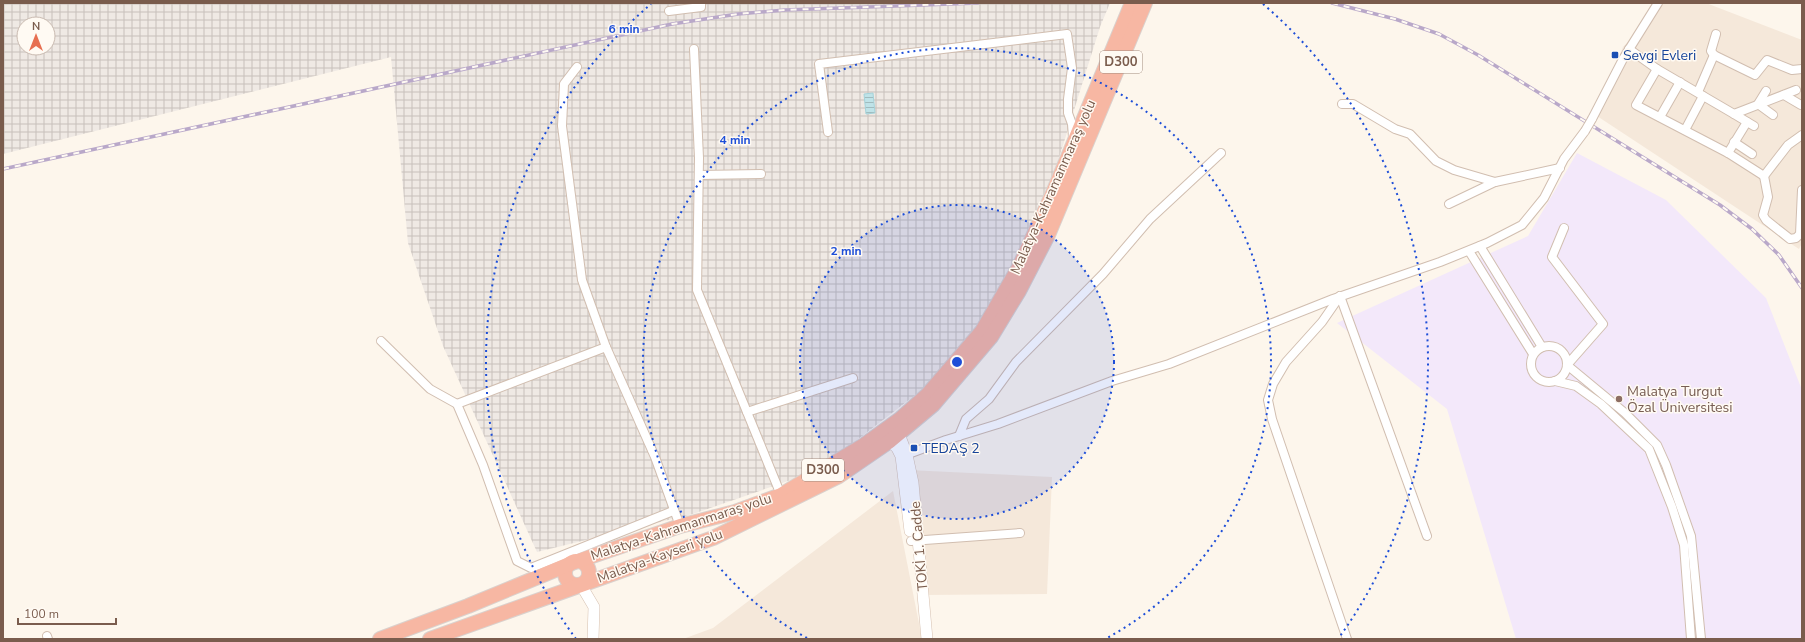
<svg xmlns="http://www.w3.org/2000/svg" width="1805" height="642" viewBox="0 0 1805 642" font-family="'Nunito Sans',sans-serif">
<style>
.residential{fill:#f5e8da}
.industrial{fill:url(#industrial-grid);fill-rule:evenodd}
.education{fill:#f3e8fa}
.water{fill:url(#water-rules);stroke:#a5d3da}
.lines{fill:none;stroke-linecap:round;stroke-linejoin:round}
.street-casing{stroke:#d1beb0;stroke-width:10}
.secondary-casing{stroke:#d6c0b0;stroke-width:12}
.highway-casing{stroke:#dad1cd;stroke-width:16}
.street{stroke:#fff;stroke-width:8}
.secondary{stroke:#fff;stroke-width:11}
.highway{stroke:#f7b7a3;stroke-width:14}
.rail-casing{stroke:#b9a8c9;stroke-width:3.5}
.rail{stroke:#fffaf3;stroke-width:2;stroke-dasharray:6;stroke-linecap:butt}
.street-bridge-casing{stroke:#d1beb0;stroke-width:10;stroke-linecap:butt}
.street-bridge{stroke:#fff;stroke-width:8}
.ring{fill:none;stroke:#1d4ed8;stroke-width:2;stroke-dasharray:2 4}
.transit-dot{fill:#1a4fb4;stroke:#fffaf3;stroke-width:1.5}
.education-dot{fill:#8d6e63;stroke:#fffaf3;stroke-width:1.5}
.labels{text-anchor:middle;dominant-baseline:central;stroke-width:3;stroke-linejoin:round;paint-order:stroke}
.shield{fill:#fffaf3;stroke:#a28b7f;stroke-width:1}
.shield-label{font-size:13px;font-weight:bold;fill:#7a5c4d}
.transit-label{font-size:14px;fill:#164399;stroke:#fffaf3;text-anchor:start}
.street-label{font-size:14px;fill:#7a5c4d;stroke:#fffaf3}
.education-label{font-size:14px;fill:#785e54;stroke:#fffaf3;text-anchor:start}
.centre{fill:#1d4ed8;stroke:#fffaf3;stroke-width:2}
.ring-label{font-size:12px;text-anchor:middle;font-weight:bold;fill:#1d4ed8;stroke:#fffaf3;stroke-width:3;stroke-linejoin:round;paint-order:stroke}
</style>
<defs>
<pattern id="industrial-grid" width="8" height="8" patternUnits="userSpaceOnUse"><rect width="8" height="8" fill="#efe9e4"/><path d="M0 4h8M4 0v8" fill="none" stroke="#c7c0bb"/></pattern>
<pattern id="water-rules" width="6" height="5" patternUnits="userSpaceOnUse"><rect width="6" height="5" fill="#bfe3e8"/><path d="M0 2.5h6" fill="none" stroke="#a0bbbe"/></pattern>
</defs>
<rect width="100%" height="100%" fill="#fdf6ec"/>
<g class="residential">
<polygon points="1664,3 1706,3 1802,40 1802,243 1799,249 1597,116 1623,47"/>
<polygon points="908,470 1052,477 1047,594 923,595"/>
<polygon points="893,491 922,639 683,639 713,628"/>
</g>
<path class="industrial" d="M3,3H1110L1100,27L1049,190L992,310L932,382L817,471L693,514L537,552L443,346L408,243L391,57L3,154ZM24,24H48V48H24Z"/>
<polygon class="education" points="1577,153 1666,200 1766,298 1802,390 1802,639 1516,639 1447,409 1337,323 1528,236"/>
<polygon class="water" points="873,93 875,113 866,114 864,94"/>
<g class="lines">
<defs>
<g id="street">
<polyline points="669,11 701,7 701,3"/>
<polyline points="1716,34 1711,51 1714,55 1755,75 1767,60 1792,70 1802,69"/>
<polyline points="694,49 699,158 697,290 781,495"/>
<polyline points="1629,49 1657,69 1734,114 1796,90"/>
<polyline points="577,67 564,84 562,126 582,280 606,347 655,457 680,526"/>
<polyline points="1657,69 1636,105 1728,153 1764,176 1788,145 1802,135"/>
<polyline points="1766,91 1758,104 1773,115"/>
<polyline points="1698,92 1714,55"/>
<polyline points="1784,95 1801,105"/>
<polyline points="1342,104 1353,104 1395,129 1410,134 1436,161 1454,170 1495,182"/>
<polyline points="1734,114 1754,126"/>
<polyline points="1660,117 1680,82"/>
<polyline points="1592,119 1623,59 1658,3"/>
<polyline points="1685,130 1703,96"/>
<polyline points="828,132 819,64 1067,34 1072,68 1068,99 1068,113 1072,124 1073,137"/>
<polyline points="1734,142 1752,154"/>
<polyline points="1728,153 1747,122"/>
<polyline points="699,175 761,174"/>
<polyline points="1764,176 1768,197 1763,215 1766,220 1790,239 1796,238 1800,234 1802,190"/>
<polyline points="1449,204 1495,182 1560,168"/>
<polyline points="1564,228 1552,257 1603,324 1567,365 1625,413 1657,445 1666,465 1691,536 1701,639"/>
<polyline points="1480,246 1542,347"/>
<polyline points="1469,251 1533,354"/>
<polyline points="1340,296 1322,322 1286,362 1273,384 1268,400 1272,419 1347,639"/>
<polyline points="1340,296 1427,536"/>
<polyline points="381,341 430,389 457,404"/>
<circle cx="1549" cy="364" r="18"/>
<polyline points="606,347 457,404 483,465 517,561 531,568 673,511"/>
<polyline points="1555,381 1576,386 1601,404 1649,449 1672,507 1684,545 1691,639"/>
<polyline points="747,412 853,378"/>
<polyline points="959,436 966,419 989,399 1016,362 1103,274 1150,219 1221,153"/>
<polyline points="903,456 946,440 998,424 1112,381 1169,364 1333,299 1440,262 1487,243 1522,225 1544,198 1564,159 1585,131"/>
<polyline points="911,541 1020,533"/>
<polyline points="47,636 48,639"/>
</g>
<g id="secondary">
<polyline points="899,434 907,455 913,483 927,639"/>
<polyline points="890,441 897,448 901,456 910,531"/>
<polyline points="581,585 594,607 593,639"/>
</g>
<g id="highway">
<circle cx="577" cy="573" r="12"/>
<polyline points="380,639 468,606 572,563 680,526 735,512 781,495 864,445 900,419 927,395 982,331 1019,267 1053,193 1132,3"/>
<polyline points="430,639 713,538 839,476 890,441 933,405 991,337 1019,291 1048,235 1145,3"/>
</g>
</defs>
<use href="#street" class="street-casing"/>
<use href="#secondary" class="secondary-casing"/>
<use href="#highway" class="highway-casing"/>
<use href="#street" class="street"/>
<use href="#secondary" class="secondary"/>
<use href="#highway" class="highway"/>
<defs>
<g id="rail">
<polyline points="1332,3 1395,19 1439,34 1478,55 1720,205 1752,229 1779,255 1802,288"/>
<polyline points="3,169 672,24 738,14 785,10 978,3"/>
</g>
</defs>
<use href="#rail" class="rail-casing"/>
<use href="#rail" class="rail"/>
<defs>
<polyline id="street-bridge" points="1585,131 1592,119"/>
</defs>
<use href="#street-bridge" class="street-bridge-casing"/>
<use href="#street-bridge" class="street-bridge"/>
</g>
<circle cx="957" cy="362" r="157" fill="#1d4ed8" fill-opacity=".12"/>
<g class="ring">
<circle cx="957" cy="362" r="157"/>
<path d="M807 638A314 314 0 1 1 1107 638"/>
<path d="M576 639A471 471 0 0 1 651 4M1263 4A471 471 0 0 1 1338 639"/>
</g>
<g class="transit-dot">
<rect x="1611" y="51" width="8" height="8" rx="2"/>
<rect x="910" y="444" width="8" height="8" rx="2"/>
</g>
<circle class="education-dot" cx="1619" cy="399" r="4"/>
<g class="labels">
<g class="shield">
<rect x="1100" y="51" width="42" height="22" rx="3"/>
<rect x="802" y="459" width="42" height="22" rx="3"/>
</g>
<g class="shield-label">
<text x="1121" y="62">D300</text>
<text x="823" y="470">D300</text>
</g>
<g class="transit-label">
<text x="1623" y="55">Sevgi Evleri</text>
<text x="922" y="448">TEDAŞ 2</text>
</g>
<g class="street-label">
<text transform="translate(1053 187) rotate(-66)">Malatya-Kahramanmaraş yolu</text>
<text transform="translate(681 527) rotate(-18)">Malatya-Kahramanmaraş yolu</text>
<text transform="translate(919 546) rotate(-95)">TOKİ 1. Cadde</text>
<text transform="translate(660 556) rotate(-20)">Malatya-Kayseri yolu</text>
</g>
<g class="education-label">
<text x="1627" y="391">Malatya Turgut<tspan x="1627" dy="16">Özal Üniversitesi</tspan></text>
</g>
</g>
<circle cx="957" cy="362" r="6" class="centre"/>
<g class="ring-label">
<text x="624" y="33">6 min</text>
<text x="735" y="144">4 min</text>
<text x="846" y="255">2 min</text>
</g>
<rect width="1805" height="642" fill="none" stroke="#7a5c4d" stroke-width="8"/>
<g transform="translate(36 36)"><circle r="19" fill="#fffaf3" stroke="#cabbb1"/>
<path d="M0-3L7 15L0 10L-7 15Z" fill="#e76f51"/>
<text y="-6" font-size="11" font-weight="bold" text-anchor="middle" fill="#7a5c4d">N</text>
</g>
<path d="M18 618v6h98v-6" fill="none" stroke="#7a5c4d" stroke-width="2"/>
<text x="24" y="618" font-size="12" fill="#7a5c4d" stroke="#fffaf3" stroke-width="3" paint-order="stroke">100 m</text>
</svg>
